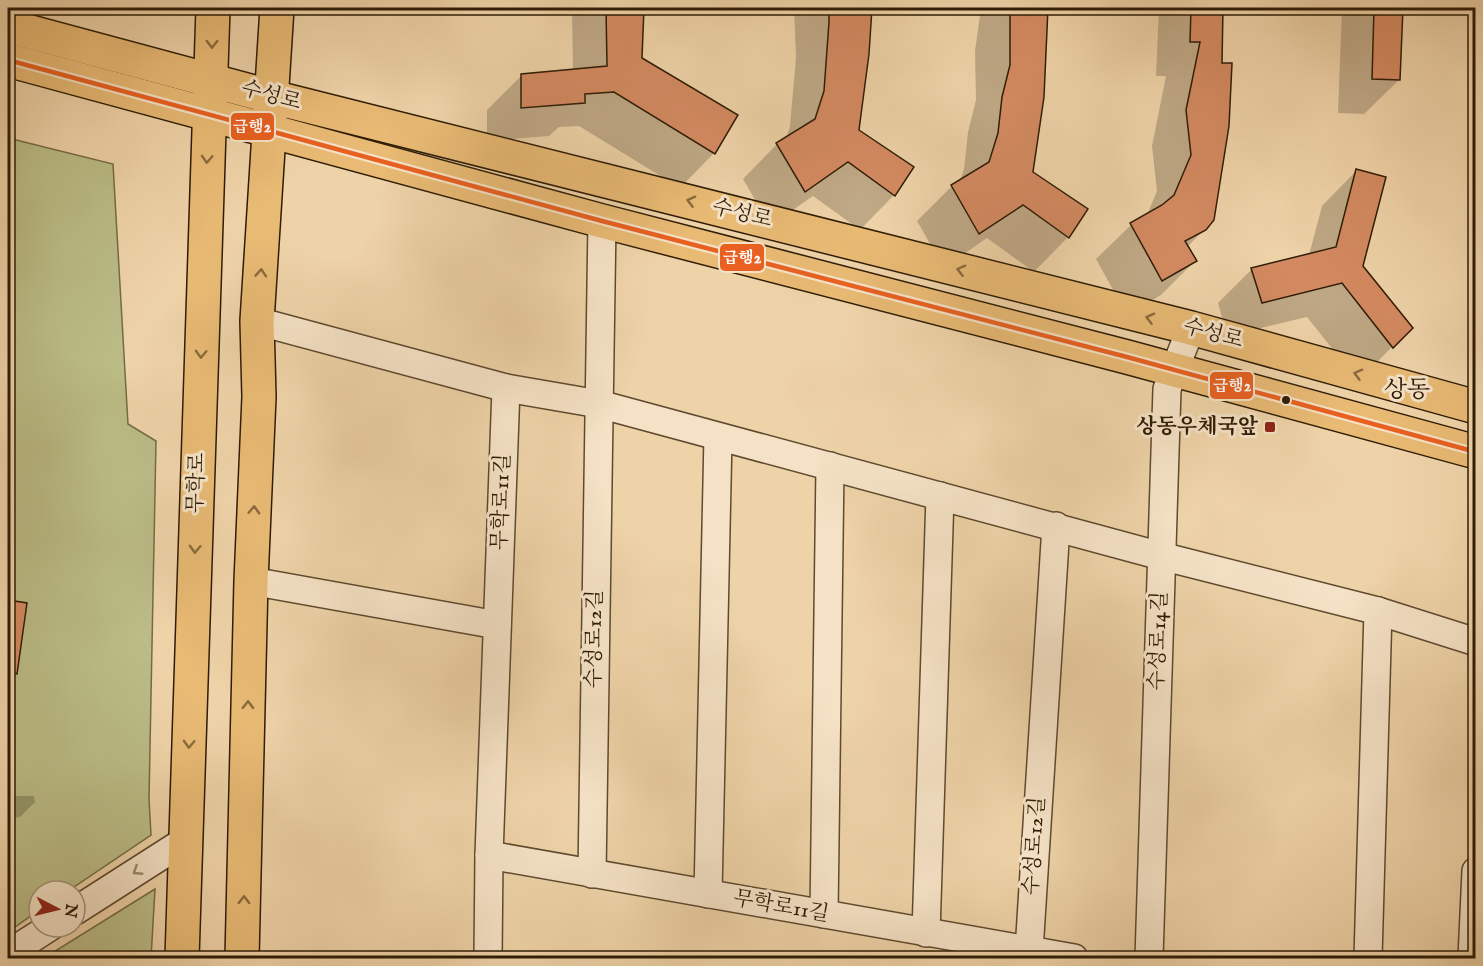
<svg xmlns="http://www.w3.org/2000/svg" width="1483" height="966" viewBox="0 0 1483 966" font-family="'IM FELL English','Noto Serif KR',serif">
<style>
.green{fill:#bbbc86;stroke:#746c46;stroke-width:1.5}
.shadow{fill:#0003}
.building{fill:#d48a61;stroke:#2e1c06;stroke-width:1.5}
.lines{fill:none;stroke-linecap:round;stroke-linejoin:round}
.minor-casing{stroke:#5e4a2e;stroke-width:30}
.major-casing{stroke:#2e1c06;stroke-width:36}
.minor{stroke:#f5e2c6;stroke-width:27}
.major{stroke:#e8ba74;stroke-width:33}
.bus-1-casing{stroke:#f5e2c6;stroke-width:9}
.bus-1{stroke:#e86121;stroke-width:4.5}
.oneway{stroke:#8b6b3d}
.oneway2{stroke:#9b8970}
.bus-dot{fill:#2e1c06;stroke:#f5e2c6;stroke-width:2}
.poi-dot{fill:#8f2418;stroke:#f5e2c6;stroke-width:2}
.labels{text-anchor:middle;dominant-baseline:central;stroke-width:6;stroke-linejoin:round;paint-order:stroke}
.street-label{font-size:21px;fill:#2e1c06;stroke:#f5e2c6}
.poi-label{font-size:21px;font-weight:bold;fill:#2e1c06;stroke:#f5e2c6;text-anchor:end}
.quarter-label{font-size:24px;fill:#2e1c06;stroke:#f5e2c6}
.line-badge{stroke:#f5e2c6;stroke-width:2}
.badge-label{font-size:16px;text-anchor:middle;font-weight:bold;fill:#fff}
</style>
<rect width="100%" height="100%" fill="#efd3a8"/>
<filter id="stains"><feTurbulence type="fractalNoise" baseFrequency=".00333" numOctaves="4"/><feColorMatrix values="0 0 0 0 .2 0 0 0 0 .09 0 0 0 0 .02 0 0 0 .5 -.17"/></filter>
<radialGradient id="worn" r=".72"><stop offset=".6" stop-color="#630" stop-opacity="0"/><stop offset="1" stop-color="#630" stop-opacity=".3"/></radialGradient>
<g class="green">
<polygon points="8,138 113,164 128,424 156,441 149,799 151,835 68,891 39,891 39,910 8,932"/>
<polygon points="155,889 151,958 44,958"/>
</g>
<g class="shadow">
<polygon points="572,8 642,8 640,59 714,153 680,188 579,126 559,127 549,136 487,141 487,110 522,75 573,71"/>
<polygon points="794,8 870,8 857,131 894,195 860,230 813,196 770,226 743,179 777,144 786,139 790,126 796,57"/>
<polygon points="981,8 1046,8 1042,97 1031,173 1068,237 1034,272 987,238 944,268 917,221 952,186 960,181 964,169 968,132 976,100 975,51"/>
<polygon points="1159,8 1222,8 1220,64 1205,229 1187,247 1195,261 1161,295 1127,315 1096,259 1131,225 1147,215 1157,191 1152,146 1166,76 1156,76"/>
<polygon points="1342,8 1401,8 1399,80 1364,114 1338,113"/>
<polygon points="1356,171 1361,266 1411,328 1358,381 1307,317 1227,336 1218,303 1252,269 1309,255 1322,206"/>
<polygon points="8,601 26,604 14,656 8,702"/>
<polygon points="8,796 34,796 35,802 20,817 8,819"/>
</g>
<g class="building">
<polygon points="606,8 644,8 642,58 738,115 715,154 614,92 585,94 585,103 521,108 521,74 607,66"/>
<polygon points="829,8 872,8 869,54 859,130 914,167 895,196 848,162 805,192 776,143 815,119 824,91 829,22"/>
<polygon points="1010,8 1048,8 1044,97 1033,172 1088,209 1069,238 1023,205 979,234 951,185 989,162 998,133 1002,97 1010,65"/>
<polygon points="1191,8 1223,8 1222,63 1232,63 1229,126 1214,220 1206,230 1185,241 1197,261 1162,281 1130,223 1162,205 1174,195 1191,155 1186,110 1200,42 1190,42"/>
<polygon points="1374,8 1403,8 1400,80 1372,79"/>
<polygon points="1356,169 1386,177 1363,266 1413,328 1393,348 1342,283 1262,303 1251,268 1336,247"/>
<polygon points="8,600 27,603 17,674 8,673"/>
</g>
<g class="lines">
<defs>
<g id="minor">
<polyline points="257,321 506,388 599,404 1161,556 1378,611 1476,642"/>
<polyline points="251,581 497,625"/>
<polyline points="489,855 1074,958"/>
<polyline points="592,874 602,221"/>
<polyline points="708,894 718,437"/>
<polyline points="75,911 186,840"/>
<polyline points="824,914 830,466"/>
<polyline points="926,933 940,496"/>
<polyline points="1029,951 1056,526"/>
<polyline points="8,954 50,927"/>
<polyline points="488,958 489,855 506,388"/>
<polyline points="1149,958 1167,389 1191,328"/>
<polyline points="1368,958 1378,611"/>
<polyline points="1472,958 1476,871"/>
</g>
<g id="major">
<polyline points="8,26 272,97 1191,328 1476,407"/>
<polyline points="8,60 602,221 1127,357 1476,452"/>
<polyline points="182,958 213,8"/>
<polyline points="242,958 251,581 259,397 257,321 277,8"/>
</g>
</defs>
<use href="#minor" class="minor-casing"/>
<use href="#major" class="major-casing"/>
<use href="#minor" class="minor"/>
<use href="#major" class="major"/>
<defs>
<polyline id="bus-1" points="8,60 602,221 1127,357 1476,452"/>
</defs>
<use href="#bus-1" class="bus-1-casing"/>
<use href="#bus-1" class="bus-1"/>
</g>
<defs><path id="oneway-chevron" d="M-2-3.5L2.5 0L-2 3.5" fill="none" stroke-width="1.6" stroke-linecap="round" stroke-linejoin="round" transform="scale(1.5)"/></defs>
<g class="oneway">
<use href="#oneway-chevron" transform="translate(212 44) rotate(91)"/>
<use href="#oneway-chevron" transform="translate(207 159) rotate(93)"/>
<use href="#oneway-chevron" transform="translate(691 201) rotate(-166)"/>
<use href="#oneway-chevron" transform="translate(961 270) rotate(-166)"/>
<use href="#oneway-chevron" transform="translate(261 273) rotate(-86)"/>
<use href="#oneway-chevron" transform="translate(1150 318) rotate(-166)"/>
<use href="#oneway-chevron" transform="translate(201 354) rotate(92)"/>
<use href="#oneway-chevron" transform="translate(1358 374) rotate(-165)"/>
<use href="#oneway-chevron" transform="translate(254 510) rotate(-88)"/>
<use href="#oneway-chevron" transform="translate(195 549) rotate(92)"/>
<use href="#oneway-chevron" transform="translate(248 705) rotate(-89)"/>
<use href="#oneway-chevron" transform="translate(189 744) rotate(92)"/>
<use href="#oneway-chevron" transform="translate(244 900) rotate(-89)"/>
</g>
<use class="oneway2" href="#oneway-chevron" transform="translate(137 871) rotate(147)"/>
<circle class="bus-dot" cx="1286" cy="400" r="5"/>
<rect class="poi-dot" x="1264" y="421" width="12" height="12" rx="3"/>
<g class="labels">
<g class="street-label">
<text transform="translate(271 96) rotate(15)">수성로</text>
<text transform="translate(742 214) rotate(14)">수성로</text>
<text transform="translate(1213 334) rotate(15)">수성로</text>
<text transform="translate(197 483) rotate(-88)">무학로</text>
<text transform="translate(502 502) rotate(-88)">무학로11길</text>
<text transform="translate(595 639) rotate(-89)">수성로12길</text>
<text transform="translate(1159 641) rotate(-88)">수성로14길</text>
<text transform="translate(1035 846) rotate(-86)">수성로12길</text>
<text transform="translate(781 907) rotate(10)">무학로11길</text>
</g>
<g class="poi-label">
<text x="1258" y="427">상동우체국앞</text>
</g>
<g class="quarter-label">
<text x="1407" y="390">상동</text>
</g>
</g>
<g class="line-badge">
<rect x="230" y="112" width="45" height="29" rx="6" fill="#e86121"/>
<rect x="719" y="243" width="46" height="29" rx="6" fill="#e86121"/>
<rect x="1209" y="371" width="45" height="29" rx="6" fill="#e86121"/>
</g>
<g class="badge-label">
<text x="252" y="132">급행2</text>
<text x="742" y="263">급행2</text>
<text x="1232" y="391">급행2</text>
</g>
<rect width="1483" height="966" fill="none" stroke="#efd3a8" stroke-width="30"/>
<rect x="9" y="9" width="1465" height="948" fill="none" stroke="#2e1c06" stroke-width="3"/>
<rect x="15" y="15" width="1453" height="936" fill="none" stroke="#2e1c06" stroke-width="1.5"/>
<g transform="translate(57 909) rotate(97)"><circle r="28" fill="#f5e2c6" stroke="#a59379" stroke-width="1.5"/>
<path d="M0-4.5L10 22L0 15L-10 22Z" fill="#8f2418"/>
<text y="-9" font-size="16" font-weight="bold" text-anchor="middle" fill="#2e1c06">N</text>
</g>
<rect width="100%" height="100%" filter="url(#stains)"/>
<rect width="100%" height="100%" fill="url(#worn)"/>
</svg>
